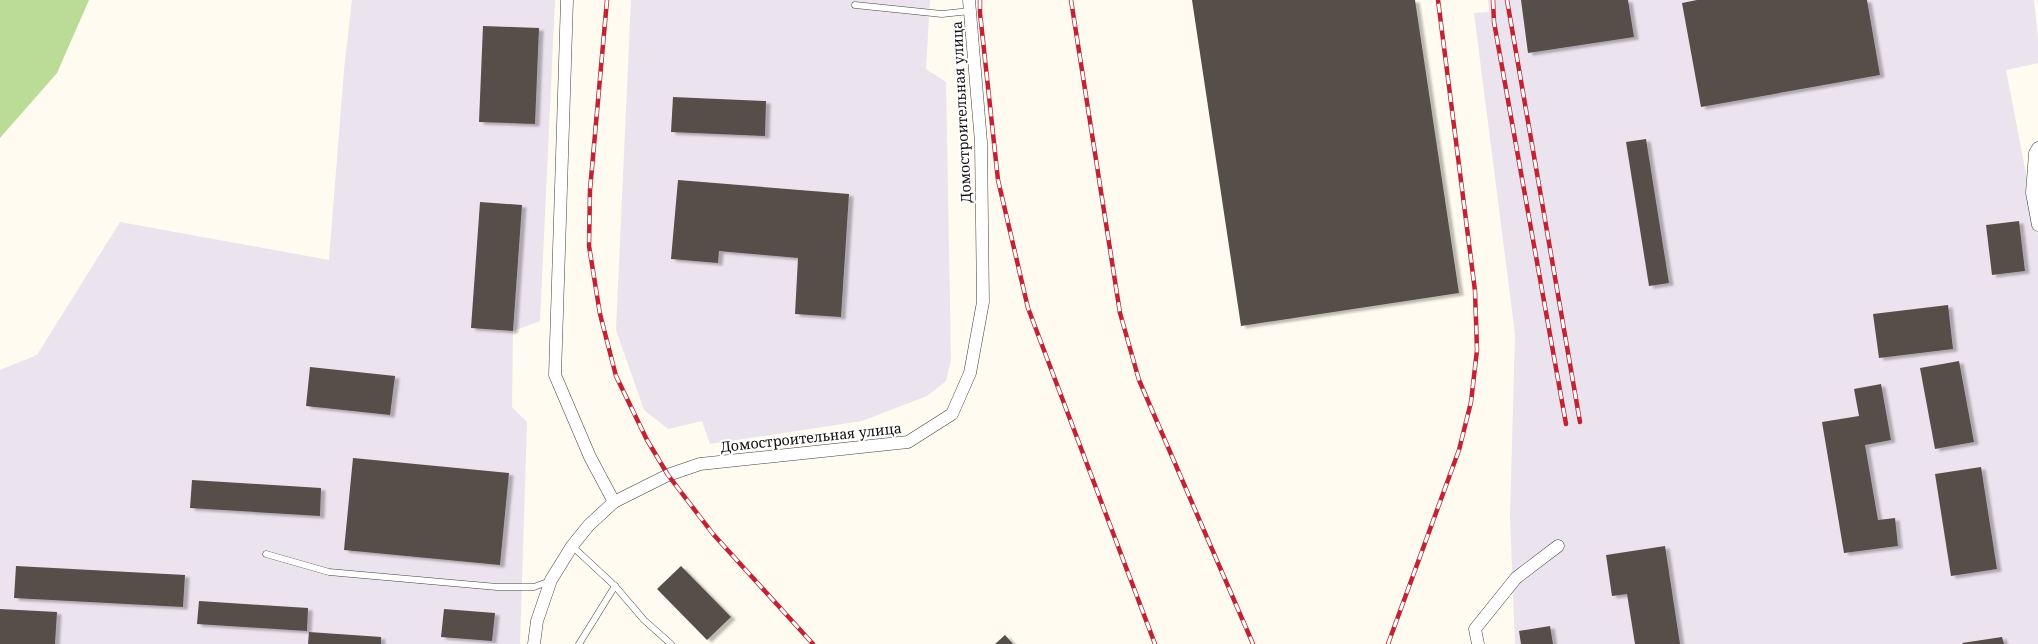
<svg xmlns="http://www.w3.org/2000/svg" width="2038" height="644" viewBox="0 0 2038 644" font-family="'Noto Serif',serif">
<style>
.industrial{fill:#ebe3ed}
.forest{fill:#badc97}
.building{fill:#574f4a;filter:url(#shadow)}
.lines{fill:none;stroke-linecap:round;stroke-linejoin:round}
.service-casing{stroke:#414141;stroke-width:7}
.minor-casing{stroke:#414141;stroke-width:13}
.service{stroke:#fff;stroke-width:6}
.minor{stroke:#fff;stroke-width:12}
.rail-casing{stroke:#c22333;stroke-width:4.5}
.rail{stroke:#fff;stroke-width:3;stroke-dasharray:9;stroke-linecap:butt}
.labels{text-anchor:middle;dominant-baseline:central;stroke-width:4;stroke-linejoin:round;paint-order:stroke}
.street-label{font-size:14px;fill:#0e0e0e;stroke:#fff}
</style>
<defs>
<filter id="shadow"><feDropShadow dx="4.5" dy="2.5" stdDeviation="1" flood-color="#0004"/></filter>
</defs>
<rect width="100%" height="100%" fill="#fffbf0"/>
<g class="industrial">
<polygon points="352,0 555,0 540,321 513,331 512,407 527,422 520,644 0,644 0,370 37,355 120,222 329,260 344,70"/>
<polygon points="631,0 930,0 926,69 946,82 951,360 946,381 927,396 862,421 710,444 702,421 668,429 644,410 616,330"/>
<polygon points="1488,0 2034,0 2038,38 2038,63 2006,70 2038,236 2038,644 1515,644 1510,517 1515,334 1474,13 1489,12"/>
</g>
<polygon class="forest" points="0,0 89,0 57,73 0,138"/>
<g class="building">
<polygon points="1192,0 1415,0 1459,293 1241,326"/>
<polygon points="1521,0 1628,0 1634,37 1528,53"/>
<polygon points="1697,0 1867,0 1880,75 1701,107 1682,3"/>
<polygon points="483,26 539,28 535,124 479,122"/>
<polygon points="673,97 766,101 765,136 671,132"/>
<polygon points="1646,139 1669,283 1649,286 1626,142"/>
<polygon points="678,180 849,194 841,317 795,314 798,258 719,251 718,263 671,259"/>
<polygon points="480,202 522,205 513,331 471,328"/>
<polygon points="2019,221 2025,271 1992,275 1986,225"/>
<polygon points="1948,305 1953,349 1879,358 1873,314"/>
<polygon points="1959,361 1974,442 1935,449 1920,368"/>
<polygon points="310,367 395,376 390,415 306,406"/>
<polygon points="1881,384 1891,440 1865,445 1878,520 1895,518 1898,546 1844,553 1822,422 1859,416 1854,389"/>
<polygon points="353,458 509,473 500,565 344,550"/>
<polygon points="1981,467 1997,569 1951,576 1935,474"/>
<polygon points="192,480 321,488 320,516 190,508"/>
<polygon points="1665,546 1680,644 1635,644 1627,594 1612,596 1606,555"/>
<polygon points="16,566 185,575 183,607 14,598"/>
<polygon points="681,566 731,617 707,640 657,589"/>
<polygon points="199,601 308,608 307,631 197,624"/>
<polygon points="0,609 57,612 55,644 0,644"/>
<polygon points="444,609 495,613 492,641 441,637"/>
<polygon points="1550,626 1553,644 1521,644 1519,631"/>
<polygon points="309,632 381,637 381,644 308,644"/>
<polygon points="1005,635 1013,644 995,644"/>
<polygon points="2002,637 2004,644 1963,644 1962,643"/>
</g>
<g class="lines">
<defs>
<g id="service">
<polyline points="855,5 942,14 970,11"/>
<polyline points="572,546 615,586 644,620 671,644"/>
<polyline points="266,554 329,572 497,587 534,587 550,581"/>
<polyline points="579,644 615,586"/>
</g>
<g id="minor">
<polyline points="567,0 555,375 590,457 614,502"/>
<polyline points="2038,148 2035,153 2032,193 2038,225"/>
<polyline points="534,644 537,621 551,580 572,546 589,525 614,502 668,475 700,464 908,442 952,414 970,373 983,302 981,142 969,0"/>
<polyline points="1478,644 1475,629 1516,578 1558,546"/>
</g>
</defs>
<use href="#service" class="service-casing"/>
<use href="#minor" class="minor-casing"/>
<use href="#service" class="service"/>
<use href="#minor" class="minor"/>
<defs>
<g id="rail">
<polyline points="607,0 590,190 589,246 600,314 616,376 647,440 668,475 713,534 813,644"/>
<polyline points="980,0 980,13 998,180 1028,308 1155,644"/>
<polyline points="1071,0 1120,313 1139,380 1253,644"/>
<polyline points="1493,0 1494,22 1566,424"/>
<polyline points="1507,0 1580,422"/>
<polyline points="1388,644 1459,450 1471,402 1477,350 1475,291 1438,0"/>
</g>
</defs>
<use href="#rail" class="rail-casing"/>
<use href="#rail" class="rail"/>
</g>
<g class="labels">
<g class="street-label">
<text transform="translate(961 112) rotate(-93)">Домостроительная улица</text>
<text transform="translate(811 437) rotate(-6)">Домостроительная улица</text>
</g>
</g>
</svg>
